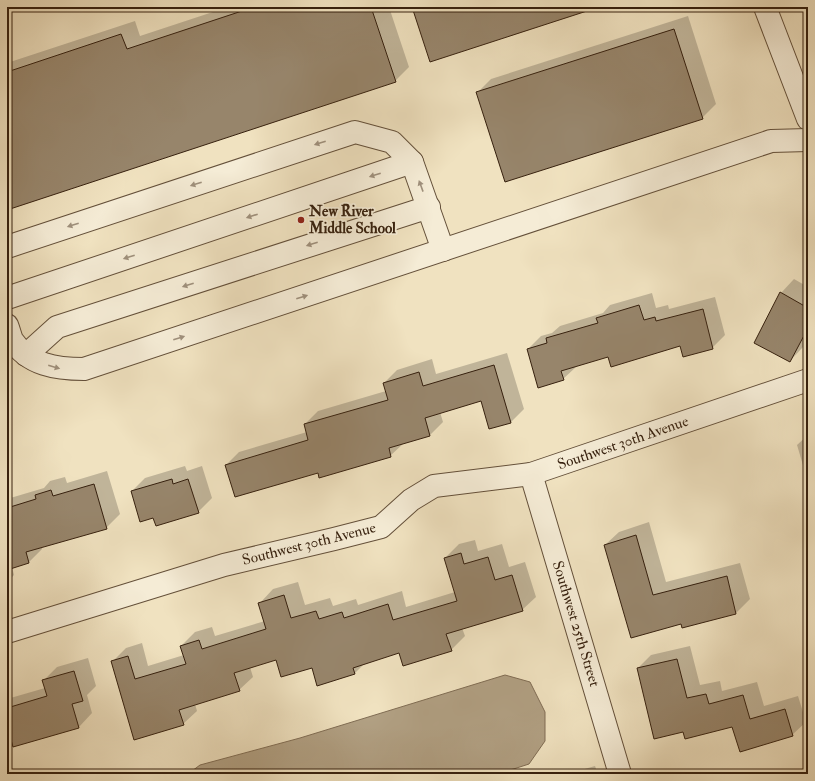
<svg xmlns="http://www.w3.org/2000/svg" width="815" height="781" viewBox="0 0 815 781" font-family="'IM FELL Double Pica',serif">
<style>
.water{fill:#b1a083;stroke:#806d54}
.shadow{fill:#0003}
.building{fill:#97856b;stroke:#36200e}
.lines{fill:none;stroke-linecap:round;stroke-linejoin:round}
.minor-casing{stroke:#64503a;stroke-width:24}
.minor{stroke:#f5ecd6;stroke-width:22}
.oneway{fill:#9f907c}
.poi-dot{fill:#8f2418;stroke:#f5ecd6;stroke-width:1.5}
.labels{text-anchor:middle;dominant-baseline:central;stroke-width:3.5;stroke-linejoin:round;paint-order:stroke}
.poi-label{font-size:15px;font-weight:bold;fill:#36200e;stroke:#f5ecd6;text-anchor:start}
.street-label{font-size:15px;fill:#36200e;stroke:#f5ecd6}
</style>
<rect width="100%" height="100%" fill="#f0e2c0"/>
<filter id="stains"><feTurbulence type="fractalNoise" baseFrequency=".005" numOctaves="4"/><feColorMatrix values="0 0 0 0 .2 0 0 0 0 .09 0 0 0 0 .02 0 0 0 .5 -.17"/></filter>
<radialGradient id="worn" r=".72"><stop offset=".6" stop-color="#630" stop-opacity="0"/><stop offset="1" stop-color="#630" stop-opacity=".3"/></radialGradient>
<polygon class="water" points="505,675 530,682 545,712 545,741 529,764 498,774 188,774 200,765 300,738"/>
<g class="shadow">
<polygon points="228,7 389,7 409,67 395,81 7,209 7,63 135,21 140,36"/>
<polygon points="688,16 716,104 702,118 478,92 491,79"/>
<polygon points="794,279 808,287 808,338 803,347 790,361 781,293"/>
<polygon points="652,293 656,308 668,305 669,309 715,297 725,335 712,348 681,345 609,356 575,365 576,367 563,379 528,349 541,336 552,333 560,326 603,313 610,305"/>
<polygon points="507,353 524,409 511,422 482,400 440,412 443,422 430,435 404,443 390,456 318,471 226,465 239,452 307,432 305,424 318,411 386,391 384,383 397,370 432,359 436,374"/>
<polygon points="808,435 808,482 797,445"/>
<polygon points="185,466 187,471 202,466 212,498 198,512 154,517 132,491 145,478"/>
<polygon points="107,471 120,514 106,528 42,546 42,549 29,562 12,567 14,575 7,582 7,499 44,488 50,481 65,477 67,483"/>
<polygon points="649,522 666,582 740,563 750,599 736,613 683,626 681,622 632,637 605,545 619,532"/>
<polygon points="475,540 478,551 502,544 509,567 525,562 536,597 522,610 462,628 465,636 451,650 400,652 365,663 354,674 312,667 276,659 250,667 253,677 239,690 195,704 197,711 183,724 112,662 126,648 142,643 148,666 184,655 181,646 195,632 212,627 215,636 265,621 260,603 273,589 298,582 305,605 330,598 333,606 356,599 358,605 402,591 406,607 455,592 445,558 459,544"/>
<polygon points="690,646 700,685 720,681 722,691 757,682 764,706 798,696 806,722 792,735 733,726 684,731 638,668 651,655"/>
<polygon points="88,658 96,686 87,695 92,713 79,727 7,748 7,699 45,688 43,681 57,667"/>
<polygon points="7,750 13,771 9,774 7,774"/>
<polygon points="595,766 598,774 567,774"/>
</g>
<g class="building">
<polygon points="254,7 371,7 396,82 7,210 7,72 121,34 127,49"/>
<polygon points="412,7 589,7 590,10 430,62"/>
<polygon points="674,29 703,119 505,182 476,92"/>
<polygon points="780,292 808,308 808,328 790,362 754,343"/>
<polygon points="639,305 644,320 655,317 656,321 703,309 713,349 683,357 680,346 611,367 608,357 561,371 564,380 538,388 527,349 547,343 546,338 598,323 596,318"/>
<polygon points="494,365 511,423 489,429 481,401 425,418 430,436 389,448 391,457 319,478 318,473 235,497 225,465 308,440 304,424 388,400 383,383 419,372 423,386"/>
<polygon points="172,479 173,484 188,479 199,513 156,526 153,518 140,522 131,491"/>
<polygon points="94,484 107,529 26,552 29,563 7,570 7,508 36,499 35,495 51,490 53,496"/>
<polygon points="636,535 653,595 727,576 736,614 682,628 681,624 631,638 604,545"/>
<polygon points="461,553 464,564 488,557 495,580 512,575 523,611 446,634 452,651 403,666 399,653 353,668 355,674 317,686 312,668 281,677 276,660 234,673 240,691 179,710 184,725 134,740 111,661 128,656 135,679 186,664 180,646 199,640 202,649 266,629 258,603 284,595 291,618 316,611 319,619 342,612 344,618 388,604 393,620 457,601 444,558"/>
<polygon points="677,659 687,698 706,694 709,704 743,695 750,719 785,709 793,736 740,752 732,727 685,739 683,732 654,739 637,668"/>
<polygon points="74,671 83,701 72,704 79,728 13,747 7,725 7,708 47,696 42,680"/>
</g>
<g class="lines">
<defs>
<g id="minor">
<polyline points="765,7 808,119"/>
<polyline points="7,247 355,132 392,142 412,162 443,250"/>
<polyline points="7,298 412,162"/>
<path d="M7,325C9,330 10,335 12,340C29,365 56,369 84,369L771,141L808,140"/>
<polyline points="26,355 57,327 429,207"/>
<polyline points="531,474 620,774"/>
<polyline points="7,632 224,565 334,539 381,527 411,500 434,486 531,474 808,380"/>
</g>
</defs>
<use href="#minor" class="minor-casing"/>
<use href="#minor" class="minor"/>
</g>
<defs><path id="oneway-solid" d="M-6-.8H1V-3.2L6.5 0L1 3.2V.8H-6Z"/></defs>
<g class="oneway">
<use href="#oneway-solid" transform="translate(320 143) rotate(162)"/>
<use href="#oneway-solid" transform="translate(375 175) rotate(162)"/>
<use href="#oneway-solid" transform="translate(196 184) rotate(162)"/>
<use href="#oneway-solid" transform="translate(421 186) rotate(-110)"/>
<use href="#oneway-solid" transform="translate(252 216) rotate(162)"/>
<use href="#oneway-solid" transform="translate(73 225) rotate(162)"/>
<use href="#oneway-solid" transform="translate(312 244) rotate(162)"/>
<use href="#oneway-solid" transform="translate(129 257) rotate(162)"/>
<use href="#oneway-solid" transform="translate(188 285) rotate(162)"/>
<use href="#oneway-solid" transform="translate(302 297) rotate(-18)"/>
<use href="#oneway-solid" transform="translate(179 338) rotate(-18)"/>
<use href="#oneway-solid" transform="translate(54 367) rotate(16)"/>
</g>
<circle class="poi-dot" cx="301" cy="220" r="4"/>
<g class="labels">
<g class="poi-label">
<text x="309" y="211">New River<tspan x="309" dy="17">Middle School</tspan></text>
</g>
<g class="street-label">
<text transform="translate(623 443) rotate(-19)">Southwest 30th Avenue</text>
<text transform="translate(309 544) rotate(-14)">Southwest 30th Avenue</text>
<text transform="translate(576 624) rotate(73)">Southwest 25th Street</text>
</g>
</g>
<rect width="815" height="781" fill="none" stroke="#f0e2c0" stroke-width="24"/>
<rect x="8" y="8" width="799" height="765" fill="none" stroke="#36200e" stroke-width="2"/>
<rect x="12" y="12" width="791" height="757" fill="none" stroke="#36200e"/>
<rect width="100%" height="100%" filter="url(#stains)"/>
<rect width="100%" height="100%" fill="url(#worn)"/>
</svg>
